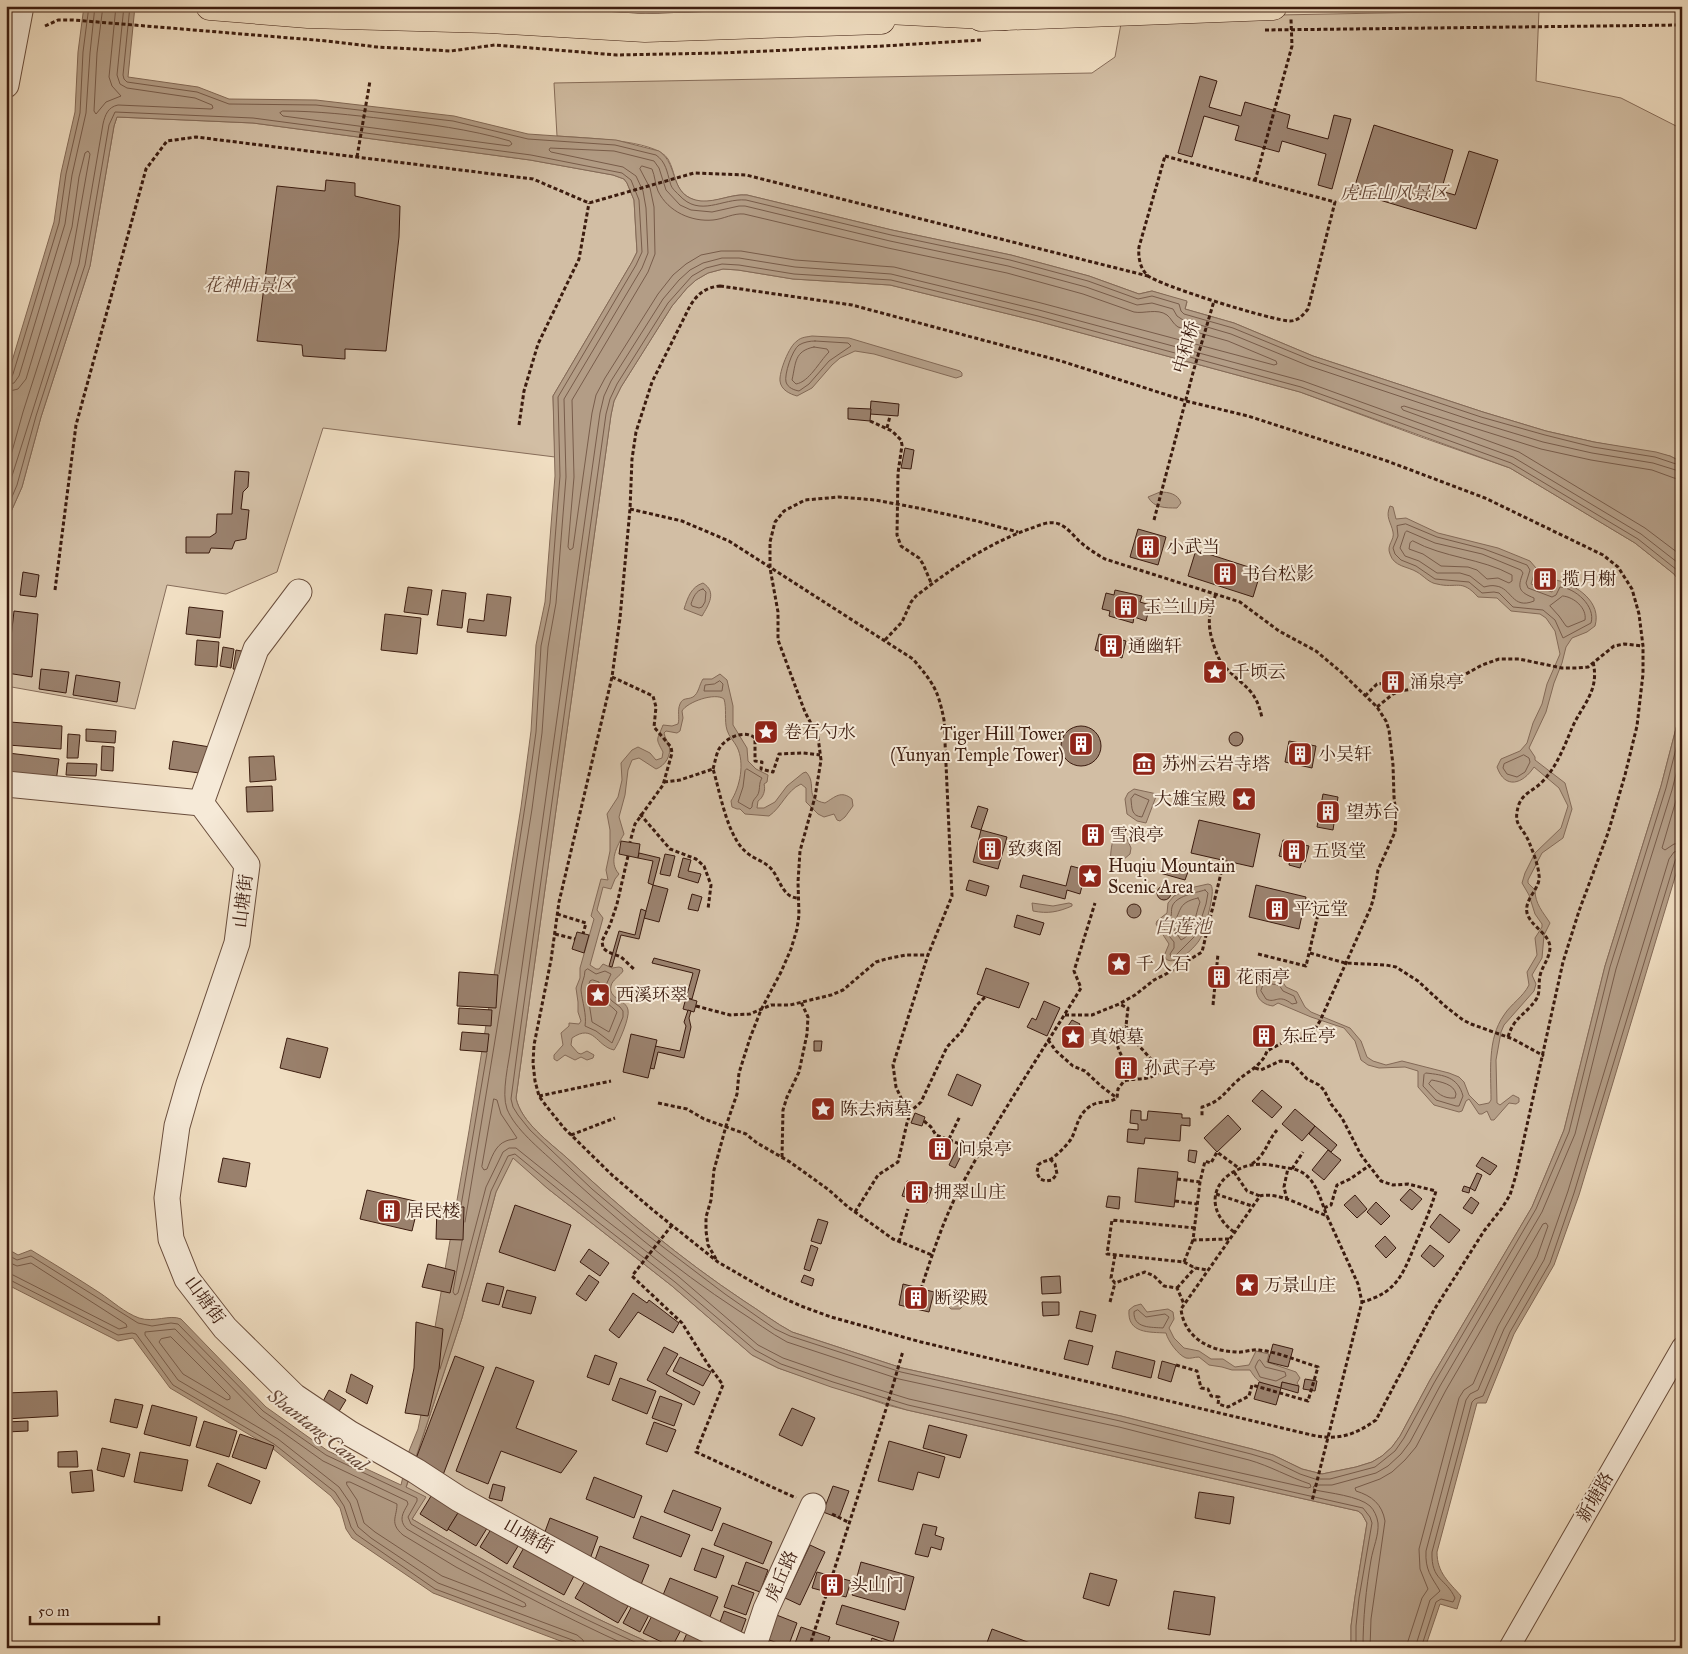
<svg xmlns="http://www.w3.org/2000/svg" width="1688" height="1654" viewBox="0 0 1688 1654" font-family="'IM FELL Great Primer','Noto Serif SC',serif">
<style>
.green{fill:#d2bea4;stroke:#876d5a}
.water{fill:#b39d86;stroke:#836956}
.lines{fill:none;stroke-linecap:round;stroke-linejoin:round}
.shore{stroke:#785c4a;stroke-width:1}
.building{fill:#9a816d;stroke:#3c1c0f}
.minor-casing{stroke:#694d3c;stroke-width:22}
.tertiary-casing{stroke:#694d3c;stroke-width:27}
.primary-casing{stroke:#3c1c0f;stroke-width:29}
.trunk-casing{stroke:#3c1c0f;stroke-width:29}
.path{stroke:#3c1c0f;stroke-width:3;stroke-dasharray:4 2.5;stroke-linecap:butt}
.minor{stroke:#f6ead8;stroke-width:20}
.tertiary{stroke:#f6ead8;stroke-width:25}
.primary{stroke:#f1dfc3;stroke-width:28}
.trunk{stroke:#f1dfc3;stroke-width:28}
.labels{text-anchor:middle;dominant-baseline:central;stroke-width:4;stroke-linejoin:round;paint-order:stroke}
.park-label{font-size:18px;font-style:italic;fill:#624434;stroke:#f6ead8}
.street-label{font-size:18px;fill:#3c1c0f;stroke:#f6ead8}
.poi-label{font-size:18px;fill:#3c1c0f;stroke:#f6ead8;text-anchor:start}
.water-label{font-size:19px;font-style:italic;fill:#664939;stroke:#f6ead8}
</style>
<rect width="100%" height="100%" fill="#f1dfc3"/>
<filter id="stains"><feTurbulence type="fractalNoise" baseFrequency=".004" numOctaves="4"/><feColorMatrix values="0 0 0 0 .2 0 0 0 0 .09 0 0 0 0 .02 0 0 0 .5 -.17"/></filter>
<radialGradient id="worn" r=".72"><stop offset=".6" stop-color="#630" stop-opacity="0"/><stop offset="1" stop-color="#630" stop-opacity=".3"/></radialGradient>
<g class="green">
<path d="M1539,10L1536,81L1621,98L1682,129V462L1670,456L1594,442L1546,431L1483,412L1313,356L1234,323L1185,309L1187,302L1152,291L1139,294L1089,276L1011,255L892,230L747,195C728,193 708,208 690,198C674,190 676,173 668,159C656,139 580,138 557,136L554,83L1092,73L1115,57L1122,18Z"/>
<polygon points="117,117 253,123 530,160 613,175 624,179 627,183 634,200 637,252 632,262 553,396 555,457 323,428 277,572 226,594 167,585 135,709 6,686 6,523 22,487 41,417 90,266 114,126"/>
<path d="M723,269L738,270L793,279L890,285L1037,321L1300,392L1421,437L1510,468L1635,543L1674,574L1682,585V695L1680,713L1661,786L1605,966L1564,1130L1532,1207L1430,1380L1400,1436L1392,1447L1382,1456L1372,1462L1356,1467L1322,1474L1302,1469L1273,1455L1252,1449L1121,1416L902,1368L792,1332C775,1323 760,1311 744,1301C681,1259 622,1210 567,1158C549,1142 521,1122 516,1098L523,1047L611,415L614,401L621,387L672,306L687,288L696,280L708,273Z"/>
<path d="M513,1157L547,1188L672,1286L752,1355L778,1368L887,1405L907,1410L1358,1511L1362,1514L1367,1523L1355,1597L1351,1626V1648H661C575,1610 493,1567 412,1519L425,1497L406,1488L462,1318L496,1192Z"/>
</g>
<g class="water">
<path d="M84,6H135L128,77L198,87L229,99L316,100L454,116L528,134L616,140L659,151C680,165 668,197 701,201C717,202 731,194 747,195L892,230L1011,255L1089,276L1139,294L1152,291L1187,301L1185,309L1234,323L1313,356L1483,412L1546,431L1594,442L1656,452L1670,456L1682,462V585L1674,574L1635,543L1510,468L1300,392L1037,321L890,285L793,279L738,270L723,269L708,273L696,280L687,288L672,306L621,387L614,401L611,415L523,1047L516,1098C521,1122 549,1142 567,1158C622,1210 681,1259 744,1301C760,1311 775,1323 792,1332L902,1368L1121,1416L1252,1449L1273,1455L1302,1469L1322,1474L1356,1467L1372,1462L1382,1456L1392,1447L1400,1436L1430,1380L1532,1207L1564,1130L1605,966L1661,786L1680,713L1682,695V854L1579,1195L1554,1265L1514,1334L1486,1403H1477L1437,1552C1437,1573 1449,1582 1461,1596L1457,1609L1440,1604L1425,1648H1351V1626L1355,1597L1367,1523L1362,1514L1358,1511L907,1410L831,1387L778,1368L752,1355L672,1286L547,1188L513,1158L496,1192L462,1318L406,1487L426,1497L412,1519C493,1567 575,1610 661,1648H579L433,1593L352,1538L346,1529L340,1508L331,1496L272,1448L170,1388L133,1338L118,1341L8,1285L6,1279V1248L18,1255L31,1250C54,1264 77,1278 100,1293C112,1301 125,1313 139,1318C154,1323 170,1314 181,1319L266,1407L328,1451L401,1485L409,1451L418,1429L429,1376L434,1333L469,1131L521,807L531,731L536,645L545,602L552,513L555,476L553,396L632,262L637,252L634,200L627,183L624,179L613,175L530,160L253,123L117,117L114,126L90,266L41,417L22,487L6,523V381L54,222L61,173L75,112L78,52Z"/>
<path d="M812,336L849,338L960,371L962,373V376L956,378L874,354L855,351L840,358L832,365L812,388L797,396C790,394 781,390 780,381C779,372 789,346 797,341C801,337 807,337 812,336Z"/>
<path d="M1160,492C1169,492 1178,494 1181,503L1177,508C1165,508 1154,508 1148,497Z"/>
<path d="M1390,506L1393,507L1396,519L1406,518L1438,533L1498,548L1530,561L1536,568L1531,584L1552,592L1556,580C1577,585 1602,602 1595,626L1587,632L1572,638L1566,647L1562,663L1554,683L1546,712L1529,748L1535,757V760L1565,783L1572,809L1563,838L1542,853L1528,880V883L1535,890C1535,904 1543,912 1550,923L1544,935L1542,958L1532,975L1536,984L1534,991L1504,1025L1501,1032L1496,1060L1497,1103L1500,1105L1513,1095L1519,1098V1102L1516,1104L1509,1103L1494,1120H1491L1487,1111L1482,1114H1479L1469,1099L1466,1101L1462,1111L1459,1112L1434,1105L1418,1087V1071L1405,1067L1379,1068L1368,1065L1361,1060L1355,1041L1344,1028L1311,1017L1278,1003L1273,1006C1257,1004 1251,989 1262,977L1282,981L1286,987L1297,992L1305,1007L1311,1012L1350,1028L1361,1041L1367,1057L1373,1061L1386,1065L1402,1061L1449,1073L1459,1077L1464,1082L1469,1095L1479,1105L1489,1103L1491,1100C1491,1072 1487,1039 1504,1015C1511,1004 1523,997 1529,985L1527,972L1537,955L1535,938L1542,927V924L1535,914L1529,895L1522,883L1525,873L1535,853L1561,828L1568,806L1559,788L1534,767C1523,784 1505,790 1497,767L1501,759L1520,751L1527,743L1533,723L1542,704L1547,684L1560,654L1555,631L1546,618L1540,614L1511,611L1497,598L1478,597C1461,578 1457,589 1437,584C1429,583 1424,576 1417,572C1407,566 1394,567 1390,554C1386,545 1395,540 1393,532C1391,522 1385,517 1390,506Z"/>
<path d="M703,583C717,592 709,604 702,616L684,609C688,597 691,587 703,583Z"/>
<path d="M720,674L727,680L733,706V725L747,748L748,761L756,769L768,775L767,782L764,784C766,790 763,798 758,801L757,808H764L775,802L787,786L803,773L806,772C818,784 803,799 825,803C835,797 841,790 852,799L853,806L845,817L840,821L837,820L834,814L824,817L818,814L806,802V788L801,784C786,791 782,807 769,816L745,814L740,809H737L732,807L731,801C740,787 745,763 737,747C734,741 729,737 727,730C724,720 727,709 724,699C715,692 687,702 682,711L683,718L680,731L677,733L666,731L664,733C665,738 667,740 669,745C672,755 665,766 656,769L639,758L632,760L628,770L625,795L619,817L624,834C617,846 608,862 619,874L615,879L611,889L603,887L597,910L603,918L590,965L596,969H599L603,964L612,968L619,967L622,968L623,971C620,976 612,980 611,986C608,999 626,999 628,1010C630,1017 619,1043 614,1050C596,1046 594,1023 572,1038L571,1045L578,1053L581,1054L587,1051L594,1055L593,1058L587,1060L581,1057L575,1060L565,1055L557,1061L554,1059V1055L563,1045L561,1033L569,1026V1023L579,1024L581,1021L578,1012V1002L576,988L580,978V968L594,919L591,916L601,879L608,880L606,870L610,851V830L607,814L618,797L622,780L621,763L632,750L638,747L650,753L656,760L662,758L663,752C655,737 657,741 663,725L672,726L678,724C680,718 677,711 680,704C683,697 687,700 693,697C699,693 699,685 703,679H712Z"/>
<polygon points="1134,789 1157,794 1146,823 1137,821 1127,814 1125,799 1128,793"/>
<path d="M1122,827L1131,848L1130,854L1110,871C1111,856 1109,837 1122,827Z"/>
<path d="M1208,884L1211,885C1216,892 1205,927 1201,937C1197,947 1171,971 1164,956L1169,944L1156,924L1157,921L1167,913L1168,903L1174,896L1190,888Z"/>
<path d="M1032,903L1053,906L1069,903L1072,904V906C1058,912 1048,914 1033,911Z"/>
<polygon points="951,1291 960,1292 964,1297 965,1304 960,1309 951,1309 946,1304 944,1298 945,1295"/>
<path d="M1141,1304L1147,1312L1168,1309L1173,1312L1174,1319L1169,1328L1174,1338L1184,1348L1199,1351L1211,1359H1223L1235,1367L1249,1365L1256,1351L1269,1354L1267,1362L1296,1372L1300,1378L1297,1383L1299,1386L1282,1382L1280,1388C1263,1383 1260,1386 1250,1370H1232L1222,1367L1209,1365L1199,1357C1194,1357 1191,1359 1186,1358C1178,1355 1168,1341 1166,1333C1150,1332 1127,1334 1129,1310L1134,1306Z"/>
</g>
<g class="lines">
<g class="shore">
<polyline points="103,6 97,53 94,111 96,114 106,102 121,96 112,86 109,77 116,6"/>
<path d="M130,6L123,75L124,79L127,82L197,92L229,104L316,105L453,121L528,139L615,145L656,155C666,162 667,172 670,182C671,188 675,191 679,195C700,218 722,198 746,200L891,235L1010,260L1088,281L1138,299L1152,296L1179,304L1181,311L1184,314L1233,328L1311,360L1481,417L1545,435L1593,447L1655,457L1682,466"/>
<path d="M283,111C318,111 352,115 386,119C428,124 469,129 510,141L512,144L509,146L283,116L280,113Z"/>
<path d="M642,166L652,169C655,176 655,184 658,191C668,212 692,222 713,220C724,219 733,213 744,214L888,248L1007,273L1083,294L1134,312C1144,314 1157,308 1167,315C1171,318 1173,324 1178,327L1228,341L1276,361L1277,364L1274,365L1041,303L894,267L795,260L741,251H721L701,255L686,264L673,275L658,294L605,378L596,395L592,413L573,548L570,550L568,547L574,477L572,400L648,272L655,254L654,207L650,188L640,169Z"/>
<path d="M815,341L848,343L851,346L829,361L809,384L799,391C794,390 788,388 786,382C784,375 792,350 799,345C804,342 810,341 815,341Z"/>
<path d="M814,347L827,349L829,352C819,362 809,382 796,384L792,380C796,363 794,351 814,347Z"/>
<polyline points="6,379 11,378 13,374 59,223 66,174 80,113 83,52 89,6"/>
<polyline points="6,385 14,383 19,376 65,224 72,175 86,113 90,53 95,6"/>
<polyline points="6,392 18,389 26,379 72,227 79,177 85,153 88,151 90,154 71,262 23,412 6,473"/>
<polyline points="1682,480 1674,478 1652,470 1591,460 1541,449 1404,406 1401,407 1403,410 1519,452 1645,528 1682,556"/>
<path d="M6,495L79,264L103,124C105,115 108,107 118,105L211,109L213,108L212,105L195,98L127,88L120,84L117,75L124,6"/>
<polyline points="6,511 17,485 36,416 85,265 109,125 115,112 253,118 531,155 622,173 631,180 639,200 642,252 636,265 558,397 560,476 550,603 541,646 536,732 532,761 499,974"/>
<path d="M1406,524L1437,537L1484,549L1527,565L1530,570L1526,583L1528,588L1552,597L1556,595L1560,587C1575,588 1596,606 1591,623L1563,638L1555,620L1543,610L1513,607L1499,593L1494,592L1482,593L1469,582L1435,579L1416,566L1401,560L1395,554L1393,548L1398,536L1397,526Z"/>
<path d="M1407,531L1435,543L1482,554L1521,570L1523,573C1517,588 1519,592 1534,598V601C1512,610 1512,588 1496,586C1492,585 1488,586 1484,587L1470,576L1460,573H1437L1419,561L1405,556L1400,548L1405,533Z"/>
<path d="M1413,541C1444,558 1481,558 1512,575V581L1509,583L1498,578L1487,579L1477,570L1468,567L1441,566L1423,554L1409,549L1410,543Z"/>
<polyline points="1682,576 1677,570 1638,539 1511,463 1301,387 1038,316 891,280 794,274 739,265 722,264 706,268 692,276 668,303 617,384 610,399 606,414 518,1046 511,1099 513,1107 518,1115 530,1130 592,1189 638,1228 725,1294 775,1329 790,1336 901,1372 1120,1421 1251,1454 1271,1460 1300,1474 1315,1479 1330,1479 1375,1467 1395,1451 1404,1438 1434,1383 1536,1209 1569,1132 1610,967 1666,788 1682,725"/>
<path d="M703,589L706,592L705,602L702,607L699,608L692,606L691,604C693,598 696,590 703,589Z"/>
<path d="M1563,596C1574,597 1587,608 1585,620L1568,627L1566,626L1559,616L1550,606Z"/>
<polygon points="720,681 723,684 722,691 704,691 705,685 714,684"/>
<polygon points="1524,755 1529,758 1530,762 1525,772 1517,777 1507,774 1503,768 1504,764"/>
<path d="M747,769L762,778C759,783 760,786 759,791C758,798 752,798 752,807L750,809L738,802L743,787L745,771Z"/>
<polyline points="1682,780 1662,848 1665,850 1674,844 1682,843"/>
<path d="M1135,794L1149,800L1142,817C1131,816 1132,808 1131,799Z"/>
<path d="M1205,890L1208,893L1206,904L1196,935L1175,956L1171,957L1170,954L1174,948V942L1165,931L1163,923L1171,916C1172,913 1171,910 1172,907C1175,896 1195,893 1205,890Z"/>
<path d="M1198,898L1200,902C1195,915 1194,935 1181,940L1171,925C1183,913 1175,903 1198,898Z"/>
<path d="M588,969L596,974L605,971L611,974L606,985L607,995L612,1001L620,1007L623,1011V1017L612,1043L596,1031L585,1026C587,1015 582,1001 581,990C581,983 585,978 585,971Z"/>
<path d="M593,980L599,982C599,1003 606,1000 617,1012L609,1032L592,1022L587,989L590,981Z"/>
<path d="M1264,983L1279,985L1283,991L1294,996L1297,1003L1292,1004C1278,993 1276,1004 1266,999L1261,991Z"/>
<path d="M1426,1073C1444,1075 1458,1077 1463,1096L1459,1106H1456L1436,1100L1423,1086L1424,1075Z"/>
<path d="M1432,1080C1441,1082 1454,1084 1456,1094L1455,1098C1443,1099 1437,1093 1429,1084Z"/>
<path d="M494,1099L497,1100L501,1114L517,1138C514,1140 510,1139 506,1141C495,1145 491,1159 487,1169L484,1170L482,1167Z"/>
<polyline points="461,1206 487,1053"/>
<polyline points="465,1222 499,1016 532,809 542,733 548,647 556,603 566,477 564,399 642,268 648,253 646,208 643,191 636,176 623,167 551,152 549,150 550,148 614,151 654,161 659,168 666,190 680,205 691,210 712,212 739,206 745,206 890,241 1008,266 1086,287 1137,305 1152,303 1173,309 1177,316 1183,320 1231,334 1309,366 1480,423 1543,442 1592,453 1653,463 1682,472"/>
<path d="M462,1241L453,1292L455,1295L458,1293L486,1187L503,1152L509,1148H516L602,1217L679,1277L758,1345L783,1358L835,1376L909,1399L1308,1488L1311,1487L1310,1484C1289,1477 1270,1466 1249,1460L1119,1427L899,1379L787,1342C770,1333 755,1321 739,1311C673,1268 613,1217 555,1163C540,1149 515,1129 507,1109C501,1093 509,1062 511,1045L600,413L604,396L611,381L663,299L679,280L690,270L703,263L722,258H739L795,267L891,274L1039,310L1303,381L1513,457L1641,534L1682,566"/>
<path d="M6,1254L17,1260L31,1256L138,1323L152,1326L171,1323L178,1324L263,1411L326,1455L417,1498V1501L408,1517L411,1524C487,1570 567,1612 648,1648"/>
<polyline points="6,1261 17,1266 31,1263 126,1324 127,1327 119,1329 13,1275 6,1273"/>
<polyline points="6,1280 10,1280 118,1335 132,1333 136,1334 173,1385 274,1444 335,1492 344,1506 351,1527 356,1534 435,1589 575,1641 578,1644 579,1648"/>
<path d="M1138,1310L1146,1317L1165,1314L1169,1317L1163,1328C1152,1327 1133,1329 1134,1312Z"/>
<polygon points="171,1337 230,1396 230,1399 227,1400 183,1374 159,1342 161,1339"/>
<polygon points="1260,1360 1265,1367 1285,1372 1286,1376 1276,1381 1260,1377 1255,1367 1258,1361"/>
<polyline points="440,1369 469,1275 491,1191 508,1156 515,1154 598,1222 675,1282 755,1350 781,1364 833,1382 908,1405 1363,1508 1370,1517 1372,1523 1359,1598 1356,1626 1356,1648"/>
<path d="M347,1482H350L397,1504C397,1517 389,1523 403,1535L456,1567L525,1603L526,1606L523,1607L442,1576L375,1532L364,1523L357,1500L347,1485Z"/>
<path d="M585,1648L583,1640L577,1635L438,1583L371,1538L358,1527L350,1503L339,1487L278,1439L178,1380L145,1335V1332L175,1329L260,1416L323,1461L407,1501L408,1504C403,1513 398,1520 407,1529C480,1573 555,1613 633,1648"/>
<path d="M1363,1648C1363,1618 1366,1589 1371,1560C1373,1548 1379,1535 1378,1523C1377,1516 1374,1510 1370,1506C1359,1496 1329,1493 1315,1490L1313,1487L1315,1485H1332L1376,1473L1388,1466L1401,1454L1410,1442L1440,1386L1542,1212L1575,1134L1616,969L1672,790L1682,750"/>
<path d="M1370,1648L1371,1619L1385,1521C1382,1504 1372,1496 1356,1491L1355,1488L1380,1479L1392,1472L1405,1460L1416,1447L1446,1390L1543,1224L1546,1223L1548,1226L1537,1257L1498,1326L1473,1384L1464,1390L1459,1398L1419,1549L1420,1569L1428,1589L1422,1598L1408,1641L1407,1648"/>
<path d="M1415,1648L1430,1600L1440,1591C1431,1576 1425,1570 1426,1551L1466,1400L1470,1394L1478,1390L1504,1329L1544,1260L1568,1191L1669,859L1674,852L1682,850"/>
<path d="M1421,1648L1436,1602L1441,1599L1453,1602L1455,1598C1446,1578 1431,1581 1432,1552L1472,1402L1475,1399L1483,1396L1510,1332L1550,1263L1574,1193L1675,861L1677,857H1682"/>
</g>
</g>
<g class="building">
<polygon points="1200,76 1217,81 1209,107 1241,116 1245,102 1290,115 1287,128 1328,139 1334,115 1351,119 1332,189 1318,185 1326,154 1282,141 1279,152 1235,140 1239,126 1204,116 1192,157 1178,153"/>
<polygon points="1374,125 1453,150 1441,191 1455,195 1469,151 1498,160 1476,229 1353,192"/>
<polygon points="326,180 355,183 355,196 400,206 399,237 386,351 345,349 345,359 303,356 302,345 257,341 277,186 325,191"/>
<polygon points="871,401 899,404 898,416 870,414"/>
<polygon points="848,408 871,409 870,421 848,419"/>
<polygon points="905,448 914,450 911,469 901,468"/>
<polygon points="235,471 249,472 248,487 243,492 241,509 249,510 246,539 235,541 232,549 211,548 209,553 186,553 186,537 210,537 216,533 217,514 232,514"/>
<polygon points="1138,529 1166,537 1158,565 1130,557"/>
<polygon points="1196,550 1261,571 1253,597 1188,576"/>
<polygon points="23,572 39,575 36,597 20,595"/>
<polygon points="1539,572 1553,578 1550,586 1536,580"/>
<polygon points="408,587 432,590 428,615 404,612"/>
<polygon points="442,590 466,593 462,628 437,625"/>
<polygon points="1115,590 1142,596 1140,602 1150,605 1146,621 1134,617 1133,623 1109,616 1110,611 1102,609 1106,593 1114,595"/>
<polygon points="487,594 511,597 506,636 467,632 469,619 484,621"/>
<polygon points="189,607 223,611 220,638 186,634"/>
<polygon points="14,611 38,614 32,677 7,673"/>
<polygon points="385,614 421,618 417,654 381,650"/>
<polygon points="1099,634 1126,641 1122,658 1095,650"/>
<polygon points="197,640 219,642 217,667 195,665"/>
<polygon points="223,647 234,649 231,668 220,666"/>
<polygon points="236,650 247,652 244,670 233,669"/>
<polygon points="41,669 69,672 66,693 39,689"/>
<circle cx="1393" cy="682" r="7"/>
<polygon points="76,675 120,682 117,702 73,695"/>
<polygon points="10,722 62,726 61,749 8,745"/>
<circle cx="1081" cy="746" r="20"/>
<polygon points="86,729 116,731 115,743 86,741"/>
<circle cx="1236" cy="739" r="7"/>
<polygon points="68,734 80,735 78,758 67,758"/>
<polygon points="173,741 210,747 207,774 169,769"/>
<polygon points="1289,741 1316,746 1312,768 1285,762"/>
<polygon points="102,746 114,747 113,771 101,770"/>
<polygon points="8,753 59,759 56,782 6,777"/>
<polygon points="274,756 276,780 250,782 249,757"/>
<polygon points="67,763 97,764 96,776 66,775"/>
<polygon points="272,786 273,811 247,812 246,787"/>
<polygon points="1323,794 1338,797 1333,830 1317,827"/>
<polygon points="978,806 988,809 981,830 971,827"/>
<polygon points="1199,820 1260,834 1253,867 1191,853"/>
<circle cx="1093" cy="835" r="7"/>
<polygon points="981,830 1007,837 998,869 973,862"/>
<polygon points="1283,840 1309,846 1305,862 1302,861 1300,868 1289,865 1290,859 1279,856"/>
<polygon points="621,841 640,844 638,858 619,854"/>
<polygon points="639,853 660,858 653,885 648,883 653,861 638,858"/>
<polygon points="665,854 675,856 670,876 660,874"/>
<polygon points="683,858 691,860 688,871 701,874 698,883 678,877"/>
<polygon points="1163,861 1189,869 1185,880 1160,873"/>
<polygon points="1071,866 1086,870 1080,894 1067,890 1065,899 1020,887 1023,875 1066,886"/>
<polygon points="969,880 989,886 986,896 966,890"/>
<polygon points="653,885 668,889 659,922 644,918"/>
<polygon points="1256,885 1306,897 1299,929 1249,917"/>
<circle cx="1164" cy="893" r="7"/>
<polygon points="692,894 702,897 698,911 688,909"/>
<circle cx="1134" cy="911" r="7"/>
<polygon points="641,909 646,911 639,939 621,935 612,967 609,966 619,931 635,935"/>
<polygon points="1017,915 1044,923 1040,935 1014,927"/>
<polygon points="577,932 589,935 584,953 572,949"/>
<polygon points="654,958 700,970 692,999 686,998 693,973 652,963"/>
<polygon points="986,968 1029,983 1019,1008 977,994"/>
<circle cx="1219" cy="977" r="7"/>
<polygon points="459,972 498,975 496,1008 457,1006"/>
<polygon points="686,998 697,1001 694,1012 683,1009"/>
<polygon points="1044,1001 1060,1008 1047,1036 1027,1027 1032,1018 1036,1020"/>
<polygon points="459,1008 492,1010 491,1026 458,1024"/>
<polygon points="688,1010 691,1011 689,1018 691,1027 684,1058 658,1052 654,1069 650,1068 655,1046 680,1051 686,1026 684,1022"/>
<polygon points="1072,1020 1080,1024 1074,1033 1066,1029"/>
<circle cx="1264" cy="1037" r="7"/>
<polygon points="462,1032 489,1034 487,1052 460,1050"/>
<polygon points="631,1034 657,1040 648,1078 623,1072"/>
<polygon points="287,1038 328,1048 320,1078 280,1068"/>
<polygon points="814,1041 822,1041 821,1051 814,1051"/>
<circle cx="1126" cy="1068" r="7"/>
<polygon points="957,1074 981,1085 972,1106 948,1095"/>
<polygon points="1262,1090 1282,1107 1272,1118 1252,1101"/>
<polygon points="820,1104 830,1107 827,1117 817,1114"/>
<polygon points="1295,1109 1315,1126 1302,1141 1282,1124"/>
<polygon points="1131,1110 1141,1111 1141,1120 1147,1120 1148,1111 1182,1114 1182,1118 1190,1118 1190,1126 1181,1125 1180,1141 1145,1138 1144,1144 1127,1142 1128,1129 1138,1130 1138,1124 1130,1123"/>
<polygon points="915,1113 925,1117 922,1126 911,1123"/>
<polygon points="1228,1115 1241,1129 1217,1152 1204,1138"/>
<polygon points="1315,1126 1337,1145 1331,1152 1309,1134"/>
<circle cx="940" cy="1149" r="7"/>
<polygon points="958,1147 964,1150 955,1168 949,1165"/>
<polygon points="1189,1150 1197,1151 1195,1163 1188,1161"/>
<polygon points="1328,1150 1341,1160 1324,1180 1312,1170"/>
<polygon points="1482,1157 1497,1166 1490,1175 1476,1166"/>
<polygon points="223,1158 250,1163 246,1187 218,1182"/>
<polygon points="1138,1168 1178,1172 1174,1207 1135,1202"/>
<polygon points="1477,1173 1482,1175 1475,1191 1470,1188"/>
<polygon points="907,1181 932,1188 927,1203 902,1196"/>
<polygon points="1464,1186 1470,1188 1469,1193 1462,1191"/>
<polygon points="1410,1189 1422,1199 1412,1210 1400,1200"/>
<polygon points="367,1190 419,1202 412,1231 360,1219"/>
<polygon points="1355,1195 1367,1209 1357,1218 1344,1205"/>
<polygon points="1108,1196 1120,1197 1119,1209 1106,1207"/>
<polygon points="1471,1197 1479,1203 1472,1214 1463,1208"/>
<polygon points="1376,1202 1390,1216 1381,1225 1367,1212"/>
<polygon points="515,1205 571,1225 555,1271 499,1252"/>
<polygon points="437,1206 464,1207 463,1240 436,1239"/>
<polygon points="1440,1214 1460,1230 1449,1243 1430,1227"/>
<polygon points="818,1219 828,1222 821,1244 811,1241"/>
<polygon points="1385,1236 1396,1248 1386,1258 1375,1246"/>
<polygon points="811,1245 818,1248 810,1271 804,1269"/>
<polygon points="1430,1245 1444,1256 1434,1267 1421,1256"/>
<polygon points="589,1249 609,1263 600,1276 580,1262"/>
<polygon points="428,1264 455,1271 450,1293 422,1287"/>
<polygon points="589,1275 599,1282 586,1301 576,1294"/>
<polygon points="804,1275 814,1279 812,1286 801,1282"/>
<polygon points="1060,1276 1061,1293 1042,1294 1041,1277"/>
<polygon points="487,1283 504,1287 499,1305 482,1301"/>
<polygon points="903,1284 934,1292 929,1312 899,1305"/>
<polygon points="507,1290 536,1297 531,1314 502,1307"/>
<polygon points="633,1293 647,1303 649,1300 679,1323 673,1333 638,1312 619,1338 609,1330"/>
<polygon points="1042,1302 1059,1302 1059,1315 1043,1316"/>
<polygon points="1080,1311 1096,1315 1092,1332 1076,1328"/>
<polygon points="416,1322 443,1329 439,1369 428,1416 405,1413 414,1368"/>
<polygon points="1069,1340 1093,1346 1088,1365 1064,1359"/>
<polygon points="1273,1344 1293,1349 1288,1367 1268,1362"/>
<polygon points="664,1347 678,1354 666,1374 700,1392 694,1405 647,1380"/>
<polygon points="1116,1351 1155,1361 1151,1378 1112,1368"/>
<polygon points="595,1355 617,1363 609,1385 587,1377"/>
<polygon points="455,1356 484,1367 443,1475 414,1464"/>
<polygon points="680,1357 711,1372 703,1386 673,1371"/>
<polygon points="1162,1361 1176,1365 1171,1382 1158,1378"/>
<polygon points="496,1367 534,1381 516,1428 577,1451 561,1473 501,1451 488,1484 456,1471"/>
<polygon points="351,1374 373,1386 367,1404 346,1392"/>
<polygon points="620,1378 656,1391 647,1414 612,1400"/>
<polygon points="1305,1379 1317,1381 1315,1391 1303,1389"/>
<polygon points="1259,1382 1281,1388 1276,1405 1254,1399"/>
<polygon points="1282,1382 1299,1386 1298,1393 1281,1388"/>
<polygon points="329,1390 346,1400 335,1418 319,1409"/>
<polygon points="57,1391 58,1416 6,1419 6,1393"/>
<polygon points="660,1396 682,1404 674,1426 652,1418"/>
<polygon points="115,1399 143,1405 137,1428 110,1422"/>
<polygon points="152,1405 197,1417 190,1446 144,1434"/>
<polygon points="792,1408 815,1418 802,1446 779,1435"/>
<polygon points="28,1421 28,1431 6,1432 6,1422"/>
<polygon points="204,1421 237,1431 229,1457 196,1447"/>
<polygon points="654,1422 676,1430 667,1452 646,1444"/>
<polygon points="929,1425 967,1435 960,1458 923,1448"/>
<polygon points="240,1434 274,1446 266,1469 232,1457"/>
<polygon points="889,1441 945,1457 939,1478 918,1472 913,1490 878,1481"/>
<polygon points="102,1448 130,1454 124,1477 97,1470"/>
<polygon points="77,1451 78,1467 58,1467 58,1452"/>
<polygon points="140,1452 188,1460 182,1491 134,1482"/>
<polygon points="217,1463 260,1481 251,1504 208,1486"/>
<polygon points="92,1470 94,1491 72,1493 70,1472"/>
<polygon points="594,1477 642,1496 634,1518 586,1499"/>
<polygon points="493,1484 505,1487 502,1501 489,1498"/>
<polygon points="833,1486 849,1491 839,1518 823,1512"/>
<polygon points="673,1490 721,1508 712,1531 664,1512"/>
<polygon points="1199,1492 1234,1497 1230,1524 1195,1518"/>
<polygon points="433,1493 460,1510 447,1531 420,1514"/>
<polygon points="461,1508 489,1525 476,1546 448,1529"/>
<polygon points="641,1516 690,1535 681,1557 633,1538"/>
<polygon points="550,1518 598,1537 590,1559 542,1540"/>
<polygon points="723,1523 772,1542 763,1564 714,1545"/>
<polygon points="923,1524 937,1527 935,1535 944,1538 941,1550 931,1547 928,1557 915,1554"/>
<polygon points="493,1526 520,1543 507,1564 480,1547"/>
<polygon points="526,1544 576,1572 564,1595 513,1567"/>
<polygon points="810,1545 825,1552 800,1605 785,1598"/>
<polygon points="600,1546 649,1565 640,1587 592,1568"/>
<polygon points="702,1548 724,1556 716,1578 694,1570"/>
<polygon points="746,1562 768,1570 760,1592 738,1584"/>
<polygon points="861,1562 914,1577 905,1610 852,1595"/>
<polygon points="817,1572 851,1581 846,1597 812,1588"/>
<polygon points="1090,1573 1117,1580 1109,1606 1083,1598"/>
<polygon points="588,1576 631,1601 618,1623 575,1598"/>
<polygon points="670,1578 718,1597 709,1619 661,1600"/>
<polygon points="732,1585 754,1593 746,1615 724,1607"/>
<polygon points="1174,1591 1215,1597 1210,1635 1168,1629"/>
<polygon points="634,1602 651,1611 640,1632 623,1623"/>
<polygon points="842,1605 899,1622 893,1642 836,1624"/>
<polygon points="655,1610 684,1624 672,1647 643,1633"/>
<polygon points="724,1611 746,1619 738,1641 716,1633"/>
<polygon points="774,1614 797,1623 788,1647 764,1638"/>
<polygon points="690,1626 715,1637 710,1648 681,1647"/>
<polygon points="801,1627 830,1637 826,1648 794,1646"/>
<polygon points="992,1629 1044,1648 985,1648"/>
<polygon points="872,1638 896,1647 895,1648 869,1648"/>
<polygon points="501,1642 516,1648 498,1648"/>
</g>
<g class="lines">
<defs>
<polyline id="minor" points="1509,1648 1682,1347"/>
<g id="tertiary">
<polyline points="6,85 21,6"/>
<polyline points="299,592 256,649 201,803 247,865 237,943 189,1084 177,1126 167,1198 171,1239 187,1279 225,1328 294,1396 349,1433 416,1471 459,1499 627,1591 745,1648"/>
<polyline points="6,784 201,803"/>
<polyline points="753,1648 766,1609 813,1506"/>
</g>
<g id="primary">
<polyline points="210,6 308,14 490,19 645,28 881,20"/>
<polyline points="981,17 1273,6"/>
</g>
<polyline id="trunk" points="808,6 1005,16"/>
</defs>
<use href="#minor" class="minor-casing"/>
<use href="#tertiary" class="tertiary-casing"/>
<use href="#primary" class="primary-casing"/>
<use href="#trunk" class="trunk-casing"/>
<g class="path">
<polyline points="45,26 58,20 73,20 327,41 377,47 451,51 495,45 617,55 720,53 883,46 981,40"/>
<polyline points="1265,30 1682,25"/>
<path d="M1165,156L1335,202L1308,309C1303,315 1298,321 1290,321C1274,321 1157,285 1147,275C1140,268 1138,257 1139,247Z"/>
<polyline points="357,157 370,81"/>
<polyline points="1255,181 1292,46 1291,19"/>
<path d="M720,286L852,305L1061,361L1186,401L1248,416L1387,461L1485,498L1603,555L1618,567L1632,589L1639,614L1643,646V674L1637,726L1625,775L1608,833L1579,911L1563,962L1516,1175L1510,1195L1502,1208L1484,1231L1434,1310L1376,1420C1356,1434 1341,1440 1316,1436L921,1342L831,1317L801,1306L770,1292L718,1262L654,1211L612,1175L564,1128L547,1107L539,1096L535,1081L533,1063L534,1045L551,960L559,902L612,677L620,618L630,509L632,459L636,432L652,382L690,306C697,294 706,287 720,286Z"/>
<polyline points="870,421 892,431 901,440 902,445 898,473 897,535 901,546 919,558 923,564 932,585"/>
<polyline points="519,425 524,391 538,344 579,259 589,203"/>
<polyline points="887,428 890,416"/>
<path d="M630,509L682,521L729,541L913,659C933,683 938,689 944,720L952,896L928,955L893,1065L896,1087L902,1100L911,1111"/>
<polyline points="1154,520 1194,369 1214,301"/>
<polyline points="55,590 76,425 146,169 167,141 196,137 533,179 589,203 694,173 746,175 1148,276"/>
<path d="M1216,594C1208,614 1207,625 1214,646C1217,655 1220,663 1227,669C1245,688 1256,689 1262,718"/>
<path d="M885,640L902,622L911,602L916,596C951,569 987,544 1029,529C1038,526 1049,520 1059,524C1067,527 1073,535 1079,541C1087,548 1096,554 1105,559L1240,602L1279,631L1316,651L1341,672L1377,707L1386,721L1389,730L1393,765L1394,797L1396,816L1395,832L1378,870L1374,896L1371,907L1320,1021L1312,1034L1302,1039L1282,1043L1267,1051C1262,1066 1248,1071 1237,1081C1224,1093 1220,1102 1202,1107V1117"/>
<polyline points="612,677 653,696 656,707 654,727 671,747 672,753 663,785 635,824 630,842"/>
<polyline points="1365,696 1377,684 1386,683"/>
<polyline points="1377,707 1393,694 1400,691 1448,684 1482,665 1499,659 1519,659 1562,668 1577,668 1588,667 1614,646 1624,644 1643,646"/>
<path d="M713,769C715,762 716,755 719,749C725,738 744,729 755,738V761L762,762L761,769L773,772L779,754L803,753L820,755"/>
<path d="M664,782L680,780L713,769C720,792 727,835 745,851C754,860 766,861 773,871C780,881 784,898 798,898"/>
<polyline points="640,814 670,849 696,859 704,866 711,885 708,909"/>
<polyline points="628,856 617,904 610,925 602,941 603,948 608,952 621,957 635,970"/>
<polyline points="557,914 586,923 583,934"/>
<polyline points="555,934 575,939"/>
<polyline points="1310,953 1345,963 1386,965 1396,967 1418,981 1445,1006 1463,1020 1471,1024 1513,1039 1544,1056"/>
<polyline points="1258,954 1306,966 1320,906 1305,902"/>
<polyline points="1213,1005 1218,954"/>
<polyline points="696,1006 730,1015 750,1014 771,1005 790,1005 831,995 843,990 876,962 886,959 906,955 928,955"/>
<polyline points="1065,1015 1092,1015 1119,1004 1135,995 1154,980 1166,974 1202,952 1222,869"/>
<path d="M1508,1037C1514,1017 1524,1016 1535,1001C1541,994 1538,985 1540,976C1542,966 1550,958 1550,947C1549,933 1531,927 1527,913C1524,898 1541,889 1539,875C1538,864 1533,852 1529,842C1522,825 1512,826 1519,804C1524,792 1535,790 1543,781C1557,766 1564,747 1572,728C1582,705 1600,691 1593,662"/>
<polyline points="1048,1040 1056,1051 1073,1066 1085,1071 1101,1086 1117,1098"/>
<path d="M1125,1061C1116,1048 1113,1037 1126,1026"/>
<path d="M1255,1068L1261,1070L1280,1061L1291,1062L1307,1079L1319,1085L1324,1090L1331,1104L1342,1118L1361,1155L1381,1181L1393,1185L1408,1184L1436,1191C1431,1208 1425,1222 1418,1238C1404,1270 1400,1292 1362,1302"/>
<polyline points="539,1096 611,1081"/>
<polyline points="658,1103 687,1109 704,1119 746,1134 757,1143 790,1162 829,1190 848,1207 893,1239 932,1255"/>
<polyline points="924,1121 931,1127 936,1135 968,1147"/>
<polyline points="571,1135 615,1118"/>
<polyline points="949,1139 960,1116"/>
<polyline points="782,1157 783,1110 787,1097 799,1072 807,1034 808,1017 801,1002"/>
<path d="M1050,1159L1055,1164L1057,1174L1052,1180L1046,1181L1040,1179L1037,1173L1038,1165C1044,1160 1045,1162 1051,1159C1057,1155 1064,1148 1068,1143C1077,1134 1075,1117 1089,1107C1098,1100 1108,1104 1117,1098L1118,1089L1124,1081C1138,1077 1150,1082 1161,1070L1131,1037L1126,1026L1128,1008L1119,1004"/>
<path d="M1252,1164C1267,1153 1266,1143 1277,1130"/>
<polyline points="1292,1169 1303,1152"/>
<polyline points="1234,1172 1247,1191 1260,1196"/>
<polyline points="1177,1179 1200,1182"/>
<polyline points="1216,1194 1252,1206"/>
<polyline points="1287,1200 1284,1187 1288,1168"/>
<polyline points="1175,1201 1197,1204"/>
<polyline points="1324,1208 1331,1205 1337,1185 1350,1179 1370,1165"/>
<polyline points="855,1212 878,1175 898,1162 907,1123 911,1111 921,1102 947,1047 962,1031 976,1006 985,997"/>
<polyline points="672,1225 632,1276 682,1323 707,1363 723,1385 696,1452 796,1498"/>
<polyline points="1195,1228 1112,1220 1107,1254 1184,1262 1195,1268 1208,1270"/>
<path d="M1234,1232C1208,1213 1208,1183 1239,1169C1253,1162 1267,1164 1281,1167C1288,1168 1297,1169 1303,1173C1317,1182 1321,1201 1327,1216"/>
<polyline points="1229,1239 1193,1240 1200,1182 1205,1161 1211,1163 1217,1152 1240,1169"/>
<polyline points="899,1242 908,1209"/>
<polyline points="1115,1255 1111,1278 1115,1283 1145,1272 1154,1276 1164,1286 1177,1288 1184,1304"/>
<polyline points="716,1259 708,1245 706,1231 706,1217 711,1200 714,1170 726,1126 737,1094 739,1073 750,1038 761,1010 781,972 791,949 797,929 799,915 798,882 800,851 815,797 821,760 818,737 805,712 778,640 778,612 770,568 770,542 775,522 784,511 805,500 839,497 875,500 918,508 977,521 1018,532"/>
<polyline points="1184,1262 1193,1240"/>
<polyline points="1177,1288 1195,1268"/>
<path d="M921,1289C932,1255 943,1221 959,1190C996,1120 1040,1055 1081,988L1074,971L1095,903"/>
<polyline points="1110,1302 1115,1283"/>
<path d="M1176,1365L1197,1371L1201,1388L1208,1389L1211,1396L1219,1397L1218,1404L1228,1407L1249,1396L1252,1385L1308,1401L1318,1367C1298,1361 1278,1352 1259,1350C1251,1349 1243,1353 1236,1352C1209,1351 1184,1337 1181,1309L1260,1196C1279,1191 1308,1209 1327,1216L1358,1284L1362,1302L1312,1501"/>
<polyline points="832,1514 850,1523"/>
<polyline points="809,1648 886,1409 903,1351"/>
</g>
<use href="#minor" class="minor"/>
<use href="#tertiary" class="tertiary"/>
<use href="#primary" class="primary"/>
<use href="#trunk" class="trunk"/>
</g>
<defs>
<symbol id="building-square" viewBox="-11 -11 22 22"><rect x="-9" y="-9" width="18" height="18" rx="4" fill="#8f2418" stroke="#f6ead8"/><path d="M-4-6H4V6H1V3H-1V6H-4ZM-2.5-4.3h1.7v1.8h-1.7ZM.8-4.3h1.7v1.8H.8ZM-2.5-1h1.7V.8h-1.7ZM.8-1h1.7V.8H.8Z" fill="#fff"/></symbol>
<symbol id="sight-square" viewBox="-11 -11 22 22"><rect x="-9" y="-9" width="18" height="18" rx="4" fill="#8f2418" stroke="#f6ead8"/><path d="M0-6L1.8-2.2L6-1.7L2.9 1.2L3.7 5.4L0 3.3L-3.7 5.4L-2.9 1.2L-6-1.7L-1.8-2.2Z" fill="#fff"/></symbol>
<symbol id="museum-square" viewBox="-11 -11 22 22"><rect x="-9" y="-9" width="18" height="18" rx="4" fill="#8f2418" stroke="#f6ead8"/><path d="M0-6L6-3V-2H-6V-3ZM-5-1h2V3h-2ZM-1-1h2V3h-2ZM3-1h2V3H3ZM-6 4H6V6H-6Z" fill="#fff"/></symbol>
</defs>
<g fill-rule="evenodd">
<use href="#building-square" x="1134" y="533" width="28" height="28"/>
<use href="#building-square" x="1211" y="560" width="28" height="28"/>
<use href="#building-square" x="1531" y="565" width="28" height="28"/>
<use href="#building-square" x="1112" y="593" width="28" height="28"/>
<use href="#building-square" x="1097" y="632" width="28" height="28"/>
<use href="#sight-square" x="1201" y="658" width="28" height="28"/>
<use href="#building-square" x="1379" y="668" width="28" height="28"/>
<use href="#sight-square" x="752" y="718" width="28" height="28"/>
<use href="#building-square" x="1067" y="730" width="28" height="28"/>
<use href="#building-square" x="1286" y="740" width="28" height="28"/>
<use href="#museum-square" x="1130" y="750" width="28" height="28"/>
<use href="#sight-square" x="1230" y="785" width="28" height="28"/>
<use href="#building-square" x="1314" y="798" width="28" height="28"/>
<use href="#building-square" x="1079" y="821" width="28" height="28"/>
<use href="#building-square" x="976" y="835" width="28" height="28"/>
<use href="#building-square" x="1280" y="837" width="28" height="28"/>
<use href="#sight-square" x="1076" y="862" width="28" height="28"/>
<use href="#building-square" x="1263" y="895" width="28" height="28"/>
<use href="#sight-square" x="1105" y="950" width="28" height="28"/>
<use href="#building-square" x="1205" y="963" width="28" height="28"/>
<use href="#sight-square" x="584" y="981" width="28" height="28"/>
<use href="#building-square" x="1250" y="1022" width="28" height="28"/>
<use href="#sight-square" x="1059" y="1023" width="28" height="28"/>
<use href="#building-square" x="1112" y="1054" width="28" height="28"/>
<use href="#sight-square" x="809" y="1095" width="28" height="28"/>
<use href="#building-square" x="926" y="1135" width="28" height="28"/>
<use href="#building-square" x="903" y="1178" width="28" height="28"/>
<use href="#building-square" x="375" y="1197" width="28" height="28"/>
<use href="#sight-square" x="1233" y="1271" width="28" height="28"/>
<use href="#building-square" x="902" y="1284" width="28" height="28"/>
<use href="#building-square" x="818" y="1571" width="28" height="28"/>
</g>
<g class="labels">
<g class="park-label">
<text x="1394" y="193">虎丘山风景区</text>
<text x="249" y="285">花神庙景区</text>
</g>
<g class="street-label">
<text transform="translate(1186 347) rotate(-74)">中和桥</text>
<text transform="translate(243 901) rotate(-83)">山塘街</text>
<text transform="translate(205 1300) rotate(54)">山塘街</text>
<text transform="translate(1595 1497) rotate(-60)">新塘路</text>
<text transform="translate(529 1536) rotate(29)">山塘街</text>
<text transform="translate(781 1576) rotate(-66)">虎丘路</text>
</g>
<g class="poi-label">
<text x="1166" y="547">小武当</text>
<text x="1242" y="574">书台松影</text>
<text x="1562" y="579">揽月榭</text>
<text x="1144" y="607">玉兰山房</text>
<text x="1128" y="646">通幽轩</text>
<text x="1232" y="672">千顷云</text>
<text x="1410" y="682">涌泉亭</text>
<text x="784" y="732">卷石勺水</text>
<text x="1064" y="734" text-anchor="end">Tiger Hill Tower<tspan x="1064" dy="21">(Yunyan Temple Tower)</tspan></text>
<text x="1318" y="754">小吴轩</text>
<text x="1162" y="764">苏州云岩寺塔</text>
<text x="1226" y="799" text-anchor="end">大雄宝殿</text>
<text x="1346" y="812">望苏台</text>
<text x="1110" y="835">雪浪亭</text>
<text x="1008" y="849">致爽阁</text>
<text x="1312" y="851">五贤堂</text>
<text x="1108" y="866">Huqiu Mountain<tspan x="1108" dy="21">Scenic Area</tspan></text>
<text x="1294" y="909">平远堂</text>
<text x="1136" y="964">千人石</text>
<text x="1236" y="977">花雨亭</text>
<text x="616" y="995">西溪环翠</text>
<text x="1282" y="1036">东丘亭</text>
<text x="1090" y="1037">真娘墓</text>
<text x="1144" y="1068">孙武子亭</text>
<text x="840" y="1109">陈去病墓</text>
<text x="958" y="1149">问泉亭</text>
<text x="934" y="1192">拥翠山庄</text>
<text x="406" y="1211">居民楼</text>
<text x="1264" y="1285">万景山庄</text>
<text x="934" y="1298">断梁殿</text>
<text x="850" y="1585">头山门</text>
</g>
<g class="water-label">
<text x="1183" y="926">白莲池</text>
<text transform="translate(318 1430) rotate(38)">Shantang Canal</text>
</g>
</g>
<rect width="1688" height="1654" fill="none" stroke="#f1dfc3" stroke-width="25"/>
<rect x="8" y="8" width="1673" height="1639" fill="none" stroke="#3c1c0f" stroke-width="2.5"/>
<rect x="12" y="12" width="1663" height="1629" fill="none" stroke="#3c1c0f"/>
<path d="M30 1616v8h129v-8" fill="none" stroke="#3c1c0f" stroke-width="2.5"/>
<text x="38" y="1616" font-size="15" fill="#3c1c0f" stroke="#f6ead8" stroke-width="4" paint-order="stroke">50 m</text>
<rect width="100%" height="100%" filter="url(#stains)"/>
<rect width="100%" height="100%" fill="url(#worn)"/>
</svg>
